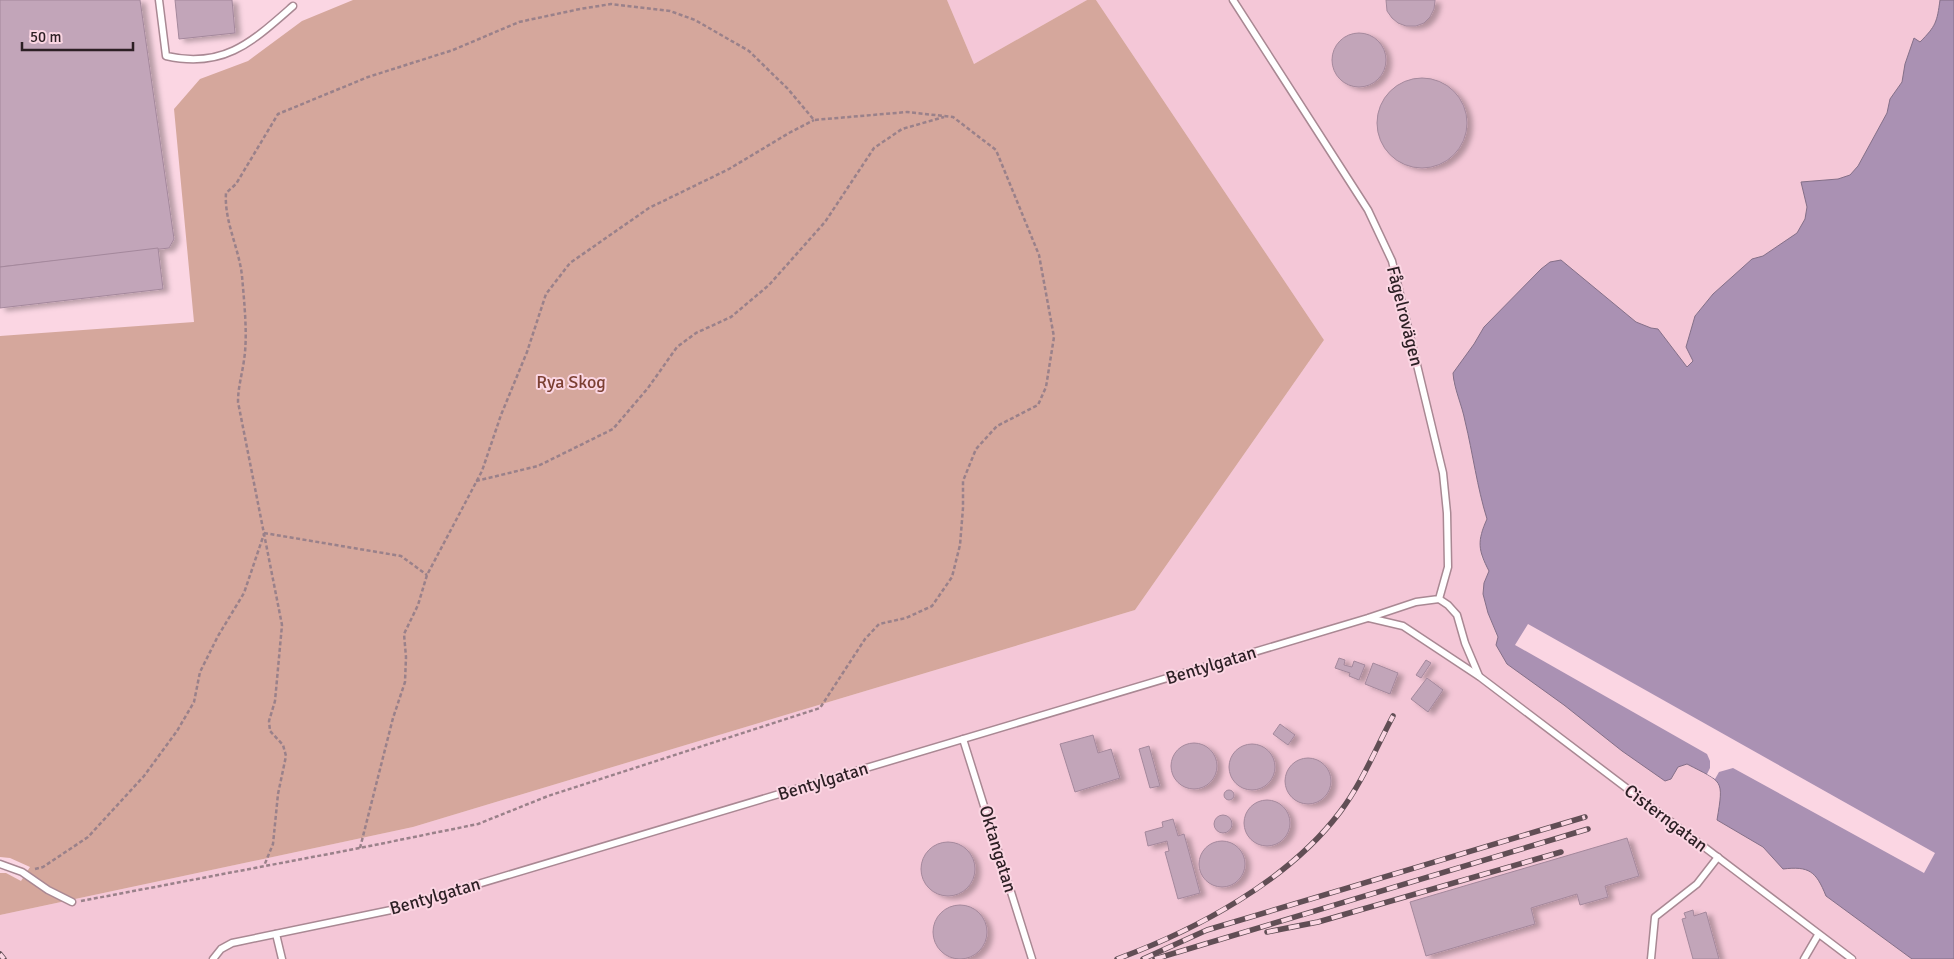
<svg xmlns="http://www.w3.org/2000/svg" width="1954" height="959" viewBox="0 0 1954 959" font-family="Signika,sans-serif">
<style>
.built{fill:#f4c7d7}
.forest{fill:#d5a79c}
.water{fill:#aa91b3;stroke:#846f88}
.pier{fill:#fbd6e3}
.building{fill:#c2a5b9;stroke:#a4889c;filter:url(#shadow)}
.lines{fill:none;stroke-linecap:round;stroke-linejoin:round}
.service-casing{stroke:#a98893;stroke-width:9}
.path{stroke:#9a818a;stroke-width:2.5;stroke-dasharray:4 2.5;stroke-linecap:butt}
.service{stroke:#fff;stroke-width:6}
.rail-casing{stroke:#614e55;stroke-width:5.5}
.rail{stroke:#fbd6e3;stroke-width:4;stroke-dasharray:11;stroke-linecap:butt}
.labels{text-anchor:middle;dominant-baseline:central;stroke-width:4;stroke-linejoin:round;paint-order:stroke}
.street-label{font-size:18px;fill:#2c1f24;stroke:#fbd6e3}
.park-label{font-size:18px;fill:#7c4033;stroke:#fbd6e3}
</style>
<defs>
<filter id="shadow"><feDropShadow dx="5.5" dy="3" stdDeviation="2.5" flood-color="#0004"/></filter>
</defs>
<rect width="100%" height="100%" fill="#fbd6e3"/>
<g class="built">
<polygon points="947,0 1087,0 974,64"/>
<polygon points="1096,0 1940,0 1937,23 1920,43 1914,39 1905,64 1902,82 1890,99 1887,113 1858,166 1851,175 1838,179 1802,182 1807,207 1805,219 1797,233 1763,256 1752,259 1713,294 1695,315 1686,347 1693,361 1687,367 1658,329 1651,328 1636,322 1561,260 1541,269 1484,327 1453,382 1466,423 1481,499 1487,519 1480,535 1481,557 1489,571 1484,583 1488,613 1507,664 1671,779 1678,767 1687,764 1715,779 1722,791 1717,820 1763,847 1783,868 1800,867 1809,870 1822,884 1826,896 1912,959 0,959 0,915 413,827 1135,610 1324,340"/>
</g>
<polygon class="forest" points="353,0 947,0 974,64 1087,0 1096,0 1324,340 1135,610 413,827 0,915 0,873 6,873 21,881 30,867 10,858 0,857 0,336 194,322 174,109 200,79 248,61 302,21"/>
<path class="water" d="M1940,0H1954V959H1912L1826,896C1816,871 1809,866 1783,869L1763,847L1717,820C1724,778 1723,783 1687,764L1678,767L1671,779L1665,781L1622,751L1564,705L1507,664L1496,645L1498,637L1488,613L1483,594L1484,583L1489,571C1478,550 1477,541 1487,519C1477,487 1473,454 1465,421C1462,405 1454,389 1453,373L1474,344L1484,327L1541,269L1550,262L1561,260L1636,322L1651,328L1658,329L1687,367L1693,361L1686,347L1695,316L1713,294L1752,259L1763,256L1797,233L1805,219L1807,207L1801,182L1838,179L1850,175L1858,166L1887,113L1890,99L1902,82L1905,64L1914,38L1920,42C1936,26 1937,22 1940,0Z"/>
<polygon class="pier" points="1528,624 1935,853 1924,873 1733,768 1719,772 1715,779 1707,774 1710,768 1710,761 1707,754 1515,645"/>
<g class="building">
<polygon points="0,0 140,0 174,239 169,248 0,267"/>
<polygon points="175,0 232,0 235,33 179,39"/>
<polygon points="1386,0 1435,0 1435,1 1434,9 1430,17 1424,23 1416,26 1406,26 1398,23 1392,18 1387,11"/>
<circle cx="1359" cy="60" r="27"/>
<circle cx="1422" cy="123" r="45"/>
<polygon points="158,248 163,289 0,308 0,267"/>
<polygon points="1339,658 1345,660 1344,665 1352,667 1354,661 1365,665 1359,680 1349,676 1350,673 1335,668"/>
<polygon points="1426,660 1431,663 1421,678 1416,675"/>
<polygon points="1373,663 1398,673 1390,694 1365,684"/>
<polygon points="1427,678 1443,690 1428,712 1411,699"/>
<polygon points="1280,724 1295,735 1288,745 1273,734"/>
<polygon points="1093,735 1098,753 1111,749 1120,778 1075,792 1060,744"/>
<circle cx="1194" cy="766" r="23"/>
<circle cx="1252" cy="767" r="23"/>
<polygon points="1149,746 1160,786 1150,788 1139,749"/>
<circle cx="1308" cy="781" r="23"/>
<circle cx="1229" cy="795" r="5"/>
<circle cx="1267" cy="823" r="23"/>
<circle cx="1223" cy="824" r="9"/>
<polygon points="1173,819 1178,836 1184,834 1200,893 1178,899 1165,852 1169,851 1167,841 1148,846 1145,832 1163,827 1162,822"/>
<polygon points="1627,838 1639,876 1605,886 1608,897 1580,905 1577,894 1531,908 1535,924 1426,956 1410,902"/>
<circle cx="1222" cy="864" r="23"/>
<circle cx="948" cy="869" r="27"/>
<circle cx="960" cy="932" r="27"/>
<polygon points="1693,910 1694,916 1706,912 1719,959 1693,959 1682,919 1686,918 1684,913"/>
</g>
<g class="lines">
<defs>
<g id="service">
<path d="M159,0L166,56C224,69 252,42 293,6"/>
<polyline points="1439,599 1448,605 1457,615 1465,643 1479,676"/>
<polyline points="1369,618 1403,626 1480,677 1852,959"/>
<polyline points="963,739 1032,959"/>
<polyline points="0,864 22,872 48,890 72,902"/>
<polyline points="276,934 282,959"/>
<polyline points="213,959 221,949 232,943 391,910 1368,618 1416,602 1439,599 1448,567 1447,513 1443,473 1392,261 1368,210 1233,0"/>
<polyline points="1651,959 1655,917 1697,884 1718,857"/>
<polyline points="1804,959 1818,935"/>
</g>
</defs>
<use href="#service" class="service-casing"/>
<g class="path">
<polyline points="476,481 538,466 613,429 648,388 677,347 696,333 731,317 769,285 825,222 874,148 902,129 944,117"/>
<polyline points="264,533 401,556 427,575"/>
<polyline points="360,848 393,718 405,682 406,657 404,634 418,605 427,575 482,471 501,415 527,352 546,294 570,263 649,208 729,169 789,133 814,120"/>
<polyline points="35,869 43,867 88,837 144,776 177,731 194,702 200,672 218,636 244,593 264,534"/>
<path d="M81,901L360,848L478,824L548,796L820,708L865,639L879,624L906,618L932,606L952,577L960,545L963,508V481L976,449L997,426L1038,405L1046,387L1054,337L1039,255L996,150L953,117L907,112L814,120L788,89L749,51L695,20L670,11L611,4L580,9L519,22L453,50L368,77L278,114L236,184L226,193C224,221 239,248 242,276C244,300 248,336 244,360C242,375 238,387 238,402L282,625L275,701L269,721L270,731L283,745L286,756L278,794L273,844L264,866"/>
</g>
<use href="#service" class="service"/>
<defs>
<g id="rail">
<polyline points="1267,932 1318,922 1561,852"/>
<polyline points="0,954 4,959"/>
<path d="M1117,959C1196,930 1288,881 1340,812C1362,783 1376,748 1393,716"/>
<polyline points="1143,959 1207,930 1585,817"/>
<polyline points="1155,959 1588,829"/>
</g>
</defs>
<use href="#rail" class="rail-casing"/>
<use href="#rail" class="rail"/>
</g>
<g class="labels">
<g class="street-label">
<text transform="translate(1405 316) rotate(76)">Fågelrovägen</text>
<text transform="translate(1211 665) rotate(-17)">Bentylgatan</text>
<text transform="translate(823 781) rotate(-17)">Bentylgatan</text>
<text transform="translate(1666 818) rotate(37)">Cisterngatan</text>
<text transform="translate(998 849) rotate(73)">Oktangatan</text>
<text transform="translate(435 896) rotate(-16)">Bentylgatan</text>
</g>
<g class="park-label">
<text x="571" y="382">Rya Skog</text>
</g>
</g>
<path d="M22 42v8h111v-8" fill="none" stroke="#2c1f24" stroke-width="2.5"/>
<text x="30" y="42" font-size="15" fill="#2c1f24" stroke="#fbd6e3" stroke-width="4" paint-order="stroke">50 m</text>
</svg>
